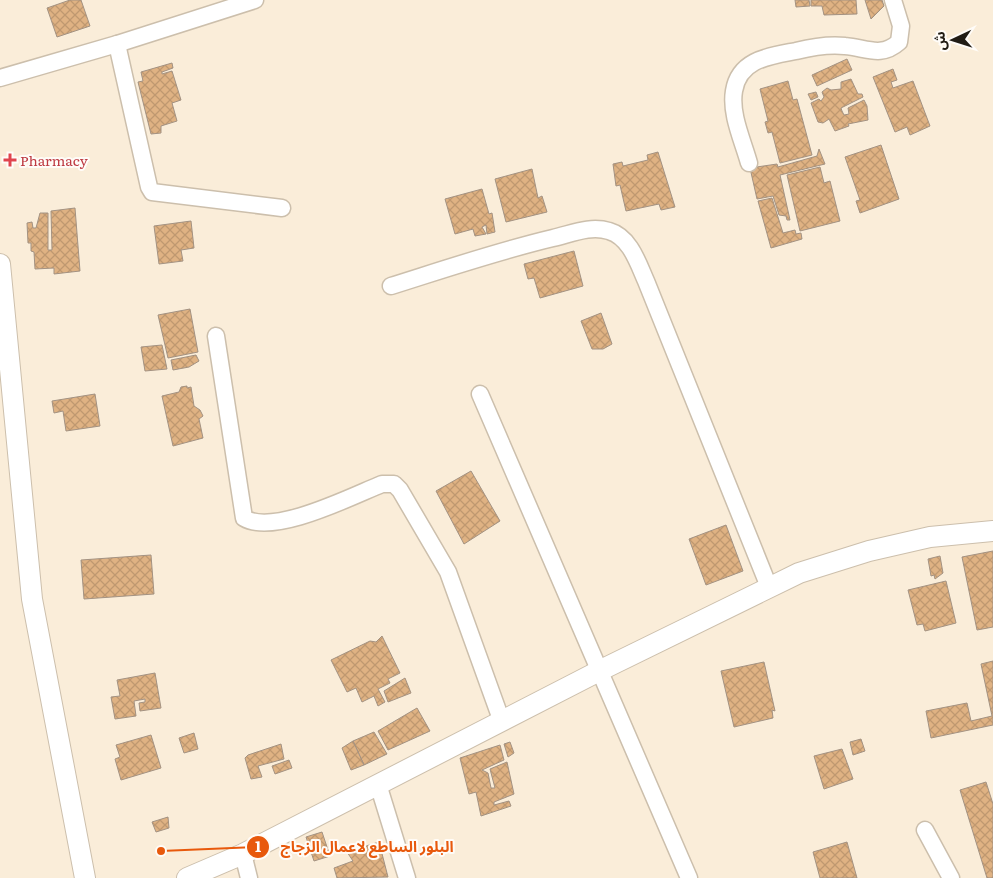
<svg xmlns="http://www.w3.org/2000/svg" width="993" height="878" viewBox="0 0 993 878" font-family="Literata,'Noto Sans Arabic',serif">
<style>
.building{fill:url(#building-cross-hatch);stroke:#a39282}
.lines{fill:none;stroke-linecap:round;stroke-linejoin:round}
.minor-casing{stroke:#ccbfac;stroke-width:19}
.tertiary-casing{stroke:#ccbfac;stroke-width:22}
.minor{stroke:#fff;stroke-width:16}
.tertiary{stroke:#fff;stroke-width:20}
.health-dot{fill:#e0444e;stroke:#fffcf8;stroke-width:2}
.labels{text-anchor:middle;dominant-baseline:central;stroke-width:4;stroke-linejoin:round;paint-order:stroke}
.health-label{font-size:14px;fill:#be3a42;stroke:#fffcf8;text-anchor:start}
.leader{fill:none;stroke:#e8590c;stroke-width:2}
.callout-dot{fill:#e8590c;stroke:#fffcf8;stroke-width:2}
.mark-label{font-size:15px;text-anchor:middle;font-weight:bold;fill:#fff}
.callout-label{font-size:15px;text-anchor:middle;font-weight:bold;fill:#e8590c;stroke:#fffcf8;stroke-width:4;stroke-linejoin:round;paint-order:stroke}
</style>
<defs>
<pattern id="building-cross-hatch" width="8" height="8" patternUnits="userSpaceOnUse" patternTransform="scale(1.25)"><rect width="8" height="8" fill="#dfb283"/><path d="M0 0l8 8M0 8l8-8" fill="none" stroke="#bf9870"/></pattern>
</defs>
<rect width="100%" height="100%" fill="#faedd9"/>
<g class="building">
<polygon points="70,0 81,0 90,26 57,37 47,8"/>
<polygon points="795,0 809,0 810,6 796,7"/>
<polygon points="811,0 856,0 857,14 824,15 822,6 811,6"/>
<polygon points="865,0 882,0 884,6 871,19"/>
<polygon points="847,59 852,70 817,86 812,75"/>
<polygon points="172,63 173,68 162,72 162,74 172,71 181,100 172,103 177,121 161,126 161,133 151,134 138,82 143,81 141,72"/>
<polygon points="893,69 897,80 891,82 893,88 913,81 930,126 910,135 907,127 895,132 873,77"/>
<polygon points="851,79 858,94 862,94 863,97 841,108 842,111 844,115 849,114 848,108 864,100 867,106 868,120 848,124 849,126 835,131 829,119 823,123 818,122 811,103 819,99 821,101 824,97 822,92 827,88 831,90 841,89 841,82"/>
<polygon points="788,81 793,100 797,99 812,155 780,163 772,132 768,133 765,122 768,121 760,89"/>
<polygon points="816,92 818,97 811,100 808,94"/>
<polygon points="881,145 899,199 860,213 856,201 860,200 845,157"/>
<polygon points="819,149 825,164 780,175 790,220 787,220 786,216 779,215 773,196 757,199 750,168 777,164 778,167 817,156"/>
<polygon points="658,152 675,207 661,210 659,204 626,211 620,185 616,186 613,164 622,162 623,166 648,160 647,155"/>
<polygon points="820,167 824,183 830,181 840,221 800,231 787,175"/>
<polygon points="532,169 538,198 542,196 547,212 506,222 495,179"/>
<polygon points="482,189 489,214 492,213 495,232 487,234 486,225 482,227 486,234 475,236 473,229 455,234 445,199"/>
<polygon points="772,198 783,233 795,230 796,234 801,233 802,239 771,248 758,201"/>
<polygon points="75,208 80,271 54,274 54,268 35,269 34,252 31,251 31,243 28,243 27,223 32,222 33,228 36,228 40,213 48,213 48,250 52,250 51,211"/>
<polygon points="191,221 194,248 181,250 183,261 159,264 154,226"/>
<polygon points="574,251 583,286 540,298 534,278 528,279 524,264"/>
<polygon points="190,309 198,352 168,358 158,315"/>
<polygon points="601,313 612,344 603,349 592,349 581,321"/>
<polygon points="162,345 167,369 145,371 141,347"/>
<polygon points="196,355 199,361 189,367 173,370 171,360"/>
<polygon points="187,386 187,388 191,387 194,406 200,410 203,416 199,419 203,438 173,446 162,396 179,392 181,387"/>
<polygon points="95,394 100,426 66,431 63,411 54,413 52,401"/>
<polygon points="471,471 500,521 464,544 436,491"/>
<polygon points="726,525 743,571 706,585 689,539"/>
<polygon points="993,551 993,627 977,630 962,557"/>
<polygon points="151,555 154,594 84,599 81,560"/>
<polygon points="940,556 943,573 935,579 934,575 931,576 928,559"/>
<polygon points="946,581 956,623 925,631 923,624 917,625 908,590"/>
<polygon points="382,636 400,673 388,679 390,683 378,689 385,702 378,706 374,696 362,702 356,688 347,692 331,660 370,641 376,642"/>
<polygon points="993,661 993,725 931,738 926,711 967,703 971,721 992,716 981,664"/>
<polygon points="764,662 775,711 772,710 773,718 734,727 721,671"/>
<polygon points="155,673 161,708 140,711 139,703 145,702 145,699 134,701 136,716 115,719 111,697 120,696 117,680"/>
<polygon points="405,678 411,693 388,702 384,691"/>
<polygon points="417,708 430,731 388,750 378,731"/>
<polygon points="374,732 387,754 364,765 353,741"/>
<polygon points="194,733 198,749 184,753 179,738"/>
<polygon points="151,735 161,768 121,780 115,759 120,757 116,745"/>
<polygon points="861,739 865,751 853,755 850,742"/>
<polygon points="353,741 364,765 351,770 342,748"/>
<polygon points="510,742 514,753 508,757 504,744"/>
<polygon points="281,744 284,759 258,766 262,777 251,779 245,758 248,755"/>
<polygon points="500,745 504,760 482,770 488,773 491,788 495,788 490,769 507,762 514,794 494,802 494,805 509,801 511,806 481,816 476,792 469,794 460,758"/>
<polygon points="842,749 853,779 824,789 814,756"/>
<polygon points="289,760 292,768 275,774 272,766"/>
<polygon points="986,782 993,804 993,878 987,878 960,790"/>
<polygon points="168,817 169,828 156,832 152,822"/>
<polygon points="322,832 330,856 314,861 306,837"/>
<polygon points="379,842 388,877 337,878 334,868 353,861 347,852"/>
<polygon points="847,842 857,878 820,878 813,852"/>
</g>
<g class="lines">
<defs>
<g id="minor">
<polyline points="117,44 149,187 152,192 282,208"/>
<polyline points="0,78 117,44 255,0"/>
<path d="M749,163C743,141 730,114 734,91C739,59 770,56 796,51C812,47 828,44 845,46C867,48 881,58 899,42L901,26L893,0"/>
<path d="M391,286C445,269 498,251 553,238C571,234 590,225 609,231C630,237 638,263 646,281L769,587"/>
<path d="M216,336L244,518C274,536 352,496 382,484H394L400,490L448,572L502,722"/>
<polyline points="480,394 689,878"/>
<polyline points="378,784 407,878"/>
<polyline points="925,830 951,878"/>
<polyline points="243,854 249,878"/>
</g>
<g id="tertiary">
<polyline points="0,264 32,599 85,878"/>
<polyline points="187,878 243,854 601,670 799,573 869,551 930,537 993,531"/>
</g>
</defs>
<use href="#minor" class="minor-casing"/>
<use href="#tertiary" class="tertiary-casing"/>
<use href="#minor" class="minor"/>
<use href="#tertiary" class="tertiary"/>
</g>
<path class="health-dot" d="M7.5 152.5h5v5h5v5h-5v5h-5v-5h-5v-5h5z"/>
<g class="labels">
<g class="health-label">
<text x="20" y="160">Pharmacy</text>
</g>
</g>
<path class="leader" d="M161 851L258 847"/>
<g class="callout-dot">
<circle cx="161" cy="851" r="5"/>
<circle cx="258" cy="847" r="12"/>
</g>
<g class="mark-label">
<text x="258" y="852">1</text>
</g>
<g class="callout-label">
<text x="367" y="852">البلور الساطع لاعمال الزجاج</text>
</g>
<g transform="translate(953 40) rotate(266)" stroke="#fffcf8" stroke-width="4" paint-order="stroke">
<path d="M0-4L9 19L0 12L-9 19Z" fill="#211c15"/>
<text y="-8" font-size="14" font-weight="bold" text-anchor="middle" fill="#211c15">ش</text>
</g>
</svg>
